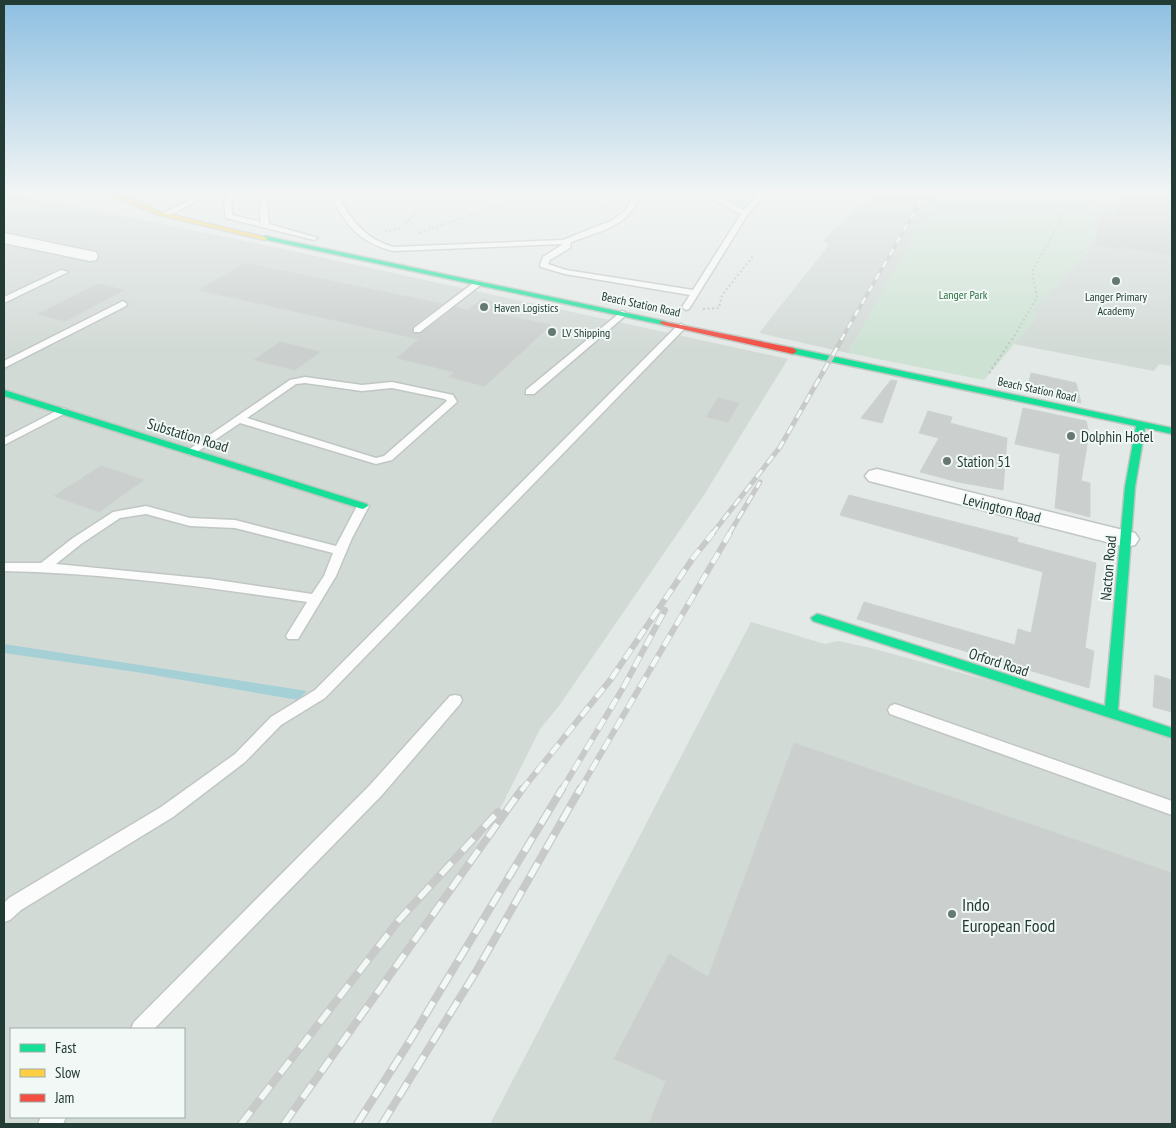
<svg xmlns="http://www.w3.org/2000/svg" width="1176" height="1128" viewBox="0 0 1176 1128" font-family="'PT Sans Narrow',sans-serif">
<style>
.built{fill:#d2dad6;fill-rule:evenodd}
.green{fill:#cde2d3}
.water{fill:#a5d0d6}
.building{fill:#cbd0ce;stroke:#ccd2cf}
.lines{fill:none;stroke-linecap:round;stroke-linejoin:round}
.lane-casing{stroke:#c0c6c3;stroke-width:3}
.street-casing{stroke:#c0c6c3;stroke-width:3}
.fast-casing{stroke:#bfc7c3;stroke-width:3}
.slow-casing{stroke:#bfc7c3;stroke-width:3}
.jam-casing{stroke:#bfc7c3;stroke-width:3}
.path-far1{stroke:#c0c9c5;stroke-width:2;stroke-dasharray:2 2.5;stroke-linecap:butt}
.path{stroke:#c0c9c5;stroke-width:2.5;stroke-dasharray:2 3;stroke-linecap:butt}
.lane{fill:#fbfcfb;fill-rule:evenodd}
.street{fill:#fbfcfb;fill-rule:evenodd}
.fast{fill:#16e098;fill-rule:evenodd}
.slow{fill:#ffcf43;fill-rule:evenodd}
.jam{fill:#f24e42;fill-rule:evenodd}
.rail-far3-casing{stroke:#c7cac9;stroke-width:4}
.rail-far2-casing{stroke:#c7cac9;stroke-width:5}
.rail-far1-casing{stroke:#c7cac9;stroke-width:6}
.rail-casing{stroke:#c7cac9;stroke-width:8}
.rail-far3{stroke:#f2f8f5;stroke-width:2.5;stroke-dasharray:7;stroke-linecap:butt}
.rail-far2{stroke:#f2f8f5;stroke-width:3;stroke-dasharray:9;stroke-linecap:butt}
.rail-far1{stroke:#f2f8f5;stroke-width:4.5;stroke-dasharray:12;stroke-linecap:butt}
.rail{stroke:#f2f8f5;stroke-width:5.5;stroke-dasharray:16;stroke-linecap:butt}
.poi-dot{fill:#667872;stroke:#f2f8f5;stroke-width:2}
.labels{text-anchor:middle;dominant-baseline:central;stroke-width:4;stroke-linejoin:round;paint-order:stroke}
.far-park-label{font-size:12px;fill:#2e7147;stroke:#f2f8f5}
.far-poi-label{font-size:12px;fill:#223b34;stroke:#f2f8f5;text-anchor:start}
.far-street-label{font-size:12px;fill:#223b34;stroke:#f2f8f5}
.street-label{font-size:15px;fill:#223b34;stroke:#f2f8f5}
.poi-label{font-size:15px;fill:#223b34;stroke:#f2f8f5;text-anchor:start}
.near-poi-label{font-size:18px;fill:#223b34;stroke:#f2f8f5;text-anchor:start}
</style>
<rect width="100%" height="100%" fill="#e3e9e6"/>
<g class="built">
<path d="M4,192L260,244L788,359L704,495L559,706L540,729L502,805L428,921L284,1124H4ZM11,1029H184V1117H11Z"/>
<polygon points="878,192 940,192 848,353 759,333 829,245 823,240 869,197"/>
<polygon points="1085,198 1172,212 1172,366 1159,364 1154,371 1014,344 1038,316 1032,310 1088,251 1096,231 1096,223"/>
<polygon points="751,622 825,644 838,641 871,648 1111,714 1172,733 1172,1124 490,1124"/>
</g>
<g class="green">
<polygon points="708,192 757,192 746,206 739,205"/>
<path d="M940,192H1082C1086,202 1094,213 1096,224C1100,249 1049,292 1032,310L1038,316L984,380L848,353Z"/>
</g>
<polygon class="water" points="4,644 307,691 298,700 136,672 4,653"/>
<g class="building">
<polygon points="1120,193 1172,199 1171,255 1122,247 1122,249 1095,245 1102,214 1116,216"/>
<polygon points="245,263 442,304 413,326 412,332 414,334 421,333 455,307 468,310 482,299 505,304 493,313 551,325 485,386 449,377 454,372 397,358 419,339 199,290"/>
<polygon points="98,284 124,290 65,321 38,314"/>
<polygon points="280,342 320,352 295,370 254,360"/>
<polygon points="1031,373 1076,383 1081,403 1027,392"/>
<polygon points="891,380 897,381 882,423 861,418"/>
<polygon points="718,398 739,403 728,422 706,417"/>
<polygon points="1023,408 1086,421 1089,433 1081,481 1090,483 1090,517 1055,508 1060,454 1015,444"/>
<polygon points="928,411 952,417 950,423 1007,438 1003,490 958,482 920,472 939,438 919,433"/>
<polygon points="101,466 144,480 99,512 54,496"/>
<polygon points="849,495 1018,538 1017,542 1096,563 1085,648 1094,651 1089,688 857,619 864,602 1015,645 1018,629 1031,633 1043,572 840,515"/>
<polygon points="1155,675 1172,680 1172,712 1153,707"/>
<polygon points="794,743 1172,873 1172,1124 649,1124 666,1081 614,1059 669,954 708,977"/>
</g>
<g class="lines">
<defs>
<g id="lane">
<polygon points="136,192 147,192 118,200 114,198"/>
<polygon points="207,192 215,192 168,216 161,214"/>
<path d="M230,192H236L231,203L232,215L261,222C259,211 259,202 264,192H270L267,205L269,224L318,238L314,240L226,218L224,203Z"/>
<path d="M332,192H338L337,195C351,220 365,239 393,247L563,240L613,220L625,211L630,202L633,192H639C635,225 598,232 571,242L570,248L550,260L548,264L566,270L693,290L741,214L697,192L716,195L744,210L760,192H767L748,214L689,309L686,310L682,307L690,295L565,274L541,267L540,265L543,257L563,244L393,251C359,242 346,226 331,195Z"/>
<polygon points="61,270 68,272 4,303 4,297"/>
<polygon points="476,281 483,283 420,332 414,332 414,328"/>
<polygon points="123,301 127,304 126,306 4,368 4,361"/>
<polygon points="622,311 625,312 625,316 534,394 526,394 526,390"/>
<polygon points="681,324 685,327 684,329 325,698 281,725 245,762 173,817 21,910 10,920 4,922 4,903 9,898 161,807 235,754 271,717 315,690 678,325"/>
<path d="M305,377L362,385L392,382L453,395L457,402L392,460L376,464L240,423L194,454L190,455L185,452L290,380ZM305,383L362,391L392,388L445,399L447,401L384,456L376,458L247,418L296,384Z"/>
<polygon points="62,408 66,409 66,413 4,445 4,438"/>
<path d="M363,503L369,506L352,538L336,576L298,639H288L286,636L307,602C207,587 105,573 4,571V563H41L73,538L113,512L146,506L190,518L235,520L336,546L357,506ZM146,514L190,526L235,528L333,553L324,576L312,594L210,579L56,564L81,544L120,518Z"/>
<polygon points="455,695 460,696 462,700 460,704 382,795 154,1029 131,1029 134,1022 370,785 450,696"/>
<polygon points="895,704 1172,801 1172,815 890,714 888,710 890,706"/>
<polygon points="41,1117 66,1117 63,1124 38,1124"/>
</g>
<g id="street">
<polygon points="1156,192 1172,192 1172,197 1158,195"/>
<polygon points="4,233 90,251 96,252 98,256 96,260 90,261 4,243"/>
<polygon points="877,469 1135,533 1139,539 1135,545 1126,547 869,481 865,476 869,471"/>
</g>
<g id="fast">
<polygon points="265,236 664,321 668,323 664,325 263,239 263,237"/>
<polygon points="793,348 1172,428 1172,434 1145,428 1135,487 1118,710 1172,728 1172,738 813,621 811,618 817,614 821,615 1105,706 1125,487 1136,426 790,353 789,351"/>
<polygon points="4,390 367,504 368,506 363,509 359,508 4,396"/>
</g>
<polygon id="slow" points="104,192 112,192 160,212 268,238 265,240 156,214"/>
<polygon id="jam" points="661,321 793,348 797,351 793,354 664,325 660,323"/>
</defs>
<use href="#lane" class="lane-casing"/>
<use href="#street" class="street-casing"/>
<use href="#fast" class="fast-casing"/>
<use href="#slow" class="slow-casing"/>
<use href="#jam" class="jam-casing"/>
<g class="path-far1">
<polyline points="54,192 90,199"/>
<polyline points="549,193 608,208"/>
<polyline points="385,232 402,227 422,205 423,192"/>
<polyline points="419,233 509,202 549,192"/>
<polyline points="703,309 719,308 722,295 753,256"/>
<polyline points="1012,340 1037,297 1032,272 1065,212 1054,192"/>
</g>
<polyline class="path" points="989,373 1012,339"/>
<use href="#lane" class="lane"/>
<use href="#street" class="street"/>
<use href="#fast" class="fast"/>
<use href="#slow" class="slow"/>
<use href="#jam" class="jam"/>
<defs>
<polyline id="rail-far3" points="841,340 926,192"/>
<g id="rail-far2">
<polyline points="712,534 780,447 842,339"/>
<polyline points="729,534 760,482"/>
</g>
<g id="rail-far1">
<polyline points="521,791 611,679 693,558 713,533"/>
<polyline points="561,791 623,688 665,610"/>
<polyline points="579,791 730,533"/>
</g>
<g id="rail">
<polyline points="241,1124 399,920 498,812"/>
<polyline points="284,1124 522,789"/>
<polyline points="357,1124 408,1044 562,789"/>
<polyline points="382,1124 477,970 580,789"/>
</g>
</defs>
<use href="#rail-far3" class="rail-far3-casing"/>
<use href="#rail-far2" class="rail-far2-casing"/>
<use href="#rail-far1" class="rail-far1-casing"/>
<use href="#rail" class="rail-casing"/>
<use href="#rail-far3" class="rail-far3"/>
<use href="#rail-far2" class="rail-far2"/>
<use href="#rail-far1" class="rail-far1"/>
<use href="#rail" class="rail"/>
</g>
<linearGradient id="sky" x2="0" y2="1"><stop stop-color="#8dbfe1"/><stop offset="0.55" stop-color="#f2f5f4"/><stop offset="1" stop-color="#f2f5f4" stop-opacity="0"/></linearGradient>
<rect width="1176" height="350" fill="url(#sky)"/>
<g class="poi-dot">
<circle cx="1116" cy="281" r="5"/>
<circle cx="484" cy="307" r="5"/>
<circle cx="552" cy="332" r="5"/>
<circle cx="1071" cy="436" r="5"/>
<circle cx="947" cy="461" r="5"/>
<circle cx="952" cy="914" r="5"/>
</g>
<g class="labels">
<g class="far-park-label">
<text x="963" y="294">Langer Park</text>
</g>
<g class="far-poi-label">
<text x="1116" y="296" text-anchor="middle">Langer Primary<tspan x="1116" dy="14">Academy</tspan></text>
<text x="494" y="307">Haven Logistics</text>
<text x="562" y="332">LV Shipping</text>
</g>
<g class="far-street-label">
<text transform="translate(641 304) rotate(12)">Beach Station Road</text>
<text transform="translate(1037 389) rotate(12)">Beach Station Road</text>
</g>
<g class="street-label">
<text transform="translate(188 435) rotate(17)">Substation Road</text>
<text transform="translate(1002 508) rotate(14)">Levington Road</text>
<text transform="translate(1108 568) rotate(-85)">Nacton Road</text>
<text transform="translate(999 662) rotate(18)">Orford Road</text>
</g>
<g class="poi-label">
<text x="1081" y="436">Dolphin Hotel</text>
<text x="957" y="461">Station 51</text>
</g>
<g class="near-poi-label">
<text x="962" y="904">Indo<tspan x="962" dy="21">European Food</tspan></text>
</g>
</g>
<rect width="1176" height="1128" fill="none" stroke="#223b34" stroke-width="10"/>
<rect x="10" y="1028" width="175" height="90" fill="#f2f8f5" stroke="#9faca8"/>
<rect x="20" y="1044" width="25" height="8" fill="#16e098" stroke="#9faca8"/>
<text x="55" y="1053" font-size="15" fill="#223b34">Fast</text>
<rect x="20" y="1069" width="25" height="8" fill="#ffcf43" stroke="#9faca8"/>
<text x="55" y="1078" font-size="15" fill="#223b34">Slow</text>
<rect x="20" y="1094" width="25" height="8" fill="#f24e42" stroke="#9faca8"/>
<text x="55" y="1103" font-size="15" fill="#223b34">Jam</text>
</svg>
